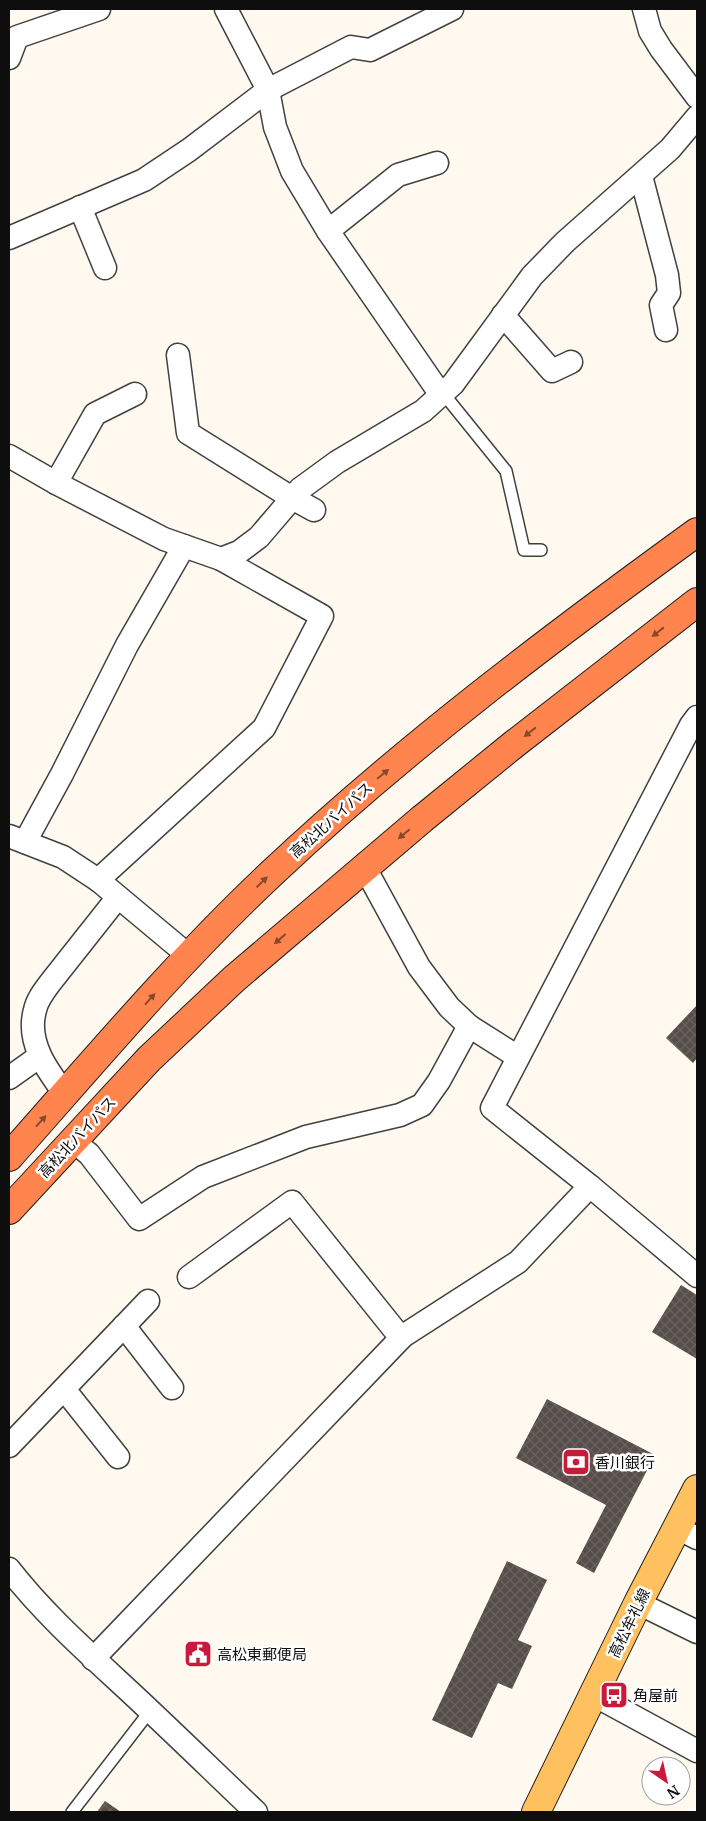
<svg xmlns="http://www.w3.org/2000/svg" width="706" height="1821" viewBox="0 0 706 1821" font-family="Merriweather,'Noto Sans JP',serif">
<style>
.building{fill:url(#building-cross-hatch)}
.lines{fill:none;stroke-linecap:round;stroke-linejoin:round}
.lane-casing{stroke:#414141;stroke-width:14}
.street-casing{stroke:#414141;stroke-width:25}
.primary-casing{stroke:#1f1f1f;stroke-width:30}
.highway-casing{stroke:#1f1f1f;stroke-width:30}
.lane{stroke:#fff;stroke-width:11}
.street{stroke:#fff;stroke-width:22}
.primary{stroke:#ffc05f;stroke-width:28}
.highway{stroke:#ff844d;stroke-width:28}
.oneway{fill:#86492e}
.labels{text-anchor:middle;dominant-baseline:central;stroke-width:5;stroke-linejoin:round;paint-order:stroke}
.street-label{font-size:15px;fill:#0e0e0e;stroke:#fff}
.poi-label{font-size:15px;fill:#0e0e0e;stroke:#fff;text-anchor:start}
</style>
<defs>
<pattern id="building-cross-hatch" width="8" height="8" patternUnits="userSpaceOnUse" patternTransform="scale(1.25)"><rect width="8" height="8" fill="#574d49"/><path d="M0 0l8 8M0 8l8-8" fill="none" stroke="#6a625f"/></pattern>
</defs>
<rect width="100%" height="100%" fill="#fff9ef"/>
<g class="building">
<polygon points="697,1005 697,1058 693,1063 666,1038"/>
<polygon points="681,1285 697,1295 697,1359 652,1332"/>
<polygon points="547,1399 655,1455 594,1573 576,1563 606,1505 516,1458"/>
<polygon points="507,1561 547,1580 518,1640 532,1646 512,1689 498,1683 472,1738 432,1720"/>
<polygon points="105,1801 121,1812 97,1812"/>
</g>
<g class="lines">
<defs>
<g id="lane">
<polyline points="443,393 506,471 524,550 541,550"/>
<polyline points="72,1812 150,1711"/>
</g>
<g id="street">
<polyline points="226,9 268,90 275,127 292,171 328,231 441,395"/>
<polyline points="644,9 650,31 661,49 697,97"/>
<polyline points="9,58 17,37 99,9"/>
<polyline points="641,176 667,275 669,293 661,305 666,330"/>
<polyline points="80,207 105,268"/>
<polyline points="328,231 398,175 437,163"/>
<polyline points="9,238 144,180 189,150 268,90 351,47 370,50 452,9"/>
<polyline points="503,315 552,371 571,362"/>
<polyline points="178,355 188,433 292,498 314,510"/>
<polyline points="9,456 56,483 164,539 221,559 239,552 259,537 300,489 337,462 423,411 453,384 532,276 565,242 670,149 697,117"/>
<polyline points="56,483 95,414 135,394"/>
<polyline points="9,836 63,857 98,880 189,956"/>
<polyline points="25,842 62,774 127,645 184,546"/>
<polyline points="365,868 419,967 449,1007 469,1026 518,1057"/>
<polyline points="98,880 264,728 322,616 221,559"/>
<polyline points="9,1078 40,1056"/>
<path d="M65,1094C47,1070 26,1042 35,1010C37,1000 44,991 50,983L118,897"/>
<polyline points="73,1141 89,1154 139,1219 203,1177 306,1137 400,1115 422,1105 439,1081 469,1026"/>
<polyline points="590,1186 492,1108 691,725 697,717"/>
<polyline points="189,1277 292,1202 401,1338"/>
<polyline points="124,1326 172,1388"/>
<polyline points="64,1389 118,1457"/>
<polyline points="9,1446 148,1301"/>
<polyline points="677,1528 697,1538"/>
<path d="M9,1569C44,1614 87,1652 129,1691C172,1731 214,1772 256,1812"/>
<polyline points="638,1603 697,1632"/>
<polyline points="93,1659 403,1336 518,1262 590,1186 697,1276"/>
<polyline points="594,1695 697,1751"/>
</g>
<polyline id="primary" points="536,1812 638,1603 697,1489"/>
<g id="highway">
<path d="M9,1157C95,1060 179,960 273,872C405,748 551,638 697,532"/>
<polyline points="9,1210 149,1059 234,979 422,819 513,745 697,602"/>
</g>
</defs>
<use href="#lane" class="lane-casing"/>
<use href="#street" class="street-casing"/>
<use href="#primary" class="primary-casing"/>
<use href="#highway" class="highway-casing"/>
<use href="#lane" class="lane"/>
<use href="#street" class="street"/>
<use href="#primary" class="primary"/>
<use href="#highway" class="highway"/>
</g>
<defs><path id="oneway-solid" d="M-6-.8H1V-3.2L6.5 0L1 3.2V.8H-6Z" transform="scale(1.25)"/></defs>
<g class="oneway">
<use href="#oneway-solid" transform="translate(658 632) rotate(142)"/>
<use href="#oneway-solid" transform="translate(530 732) rotate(142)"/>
<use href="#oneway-solid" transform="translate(383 774) rotate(-39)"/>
<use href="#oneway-solid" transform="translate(404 834) rotate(140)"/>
<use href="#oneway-solid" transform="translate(262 882) rotate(-44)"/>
<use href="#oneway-solid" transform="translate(280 939) rotate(139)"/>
<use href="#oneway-solid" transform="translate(150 999) rotate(-48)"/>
<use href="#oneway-solid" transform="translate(41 1121) rotate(-48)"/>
</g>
<defs>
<symbol id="bank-square" viewBox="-11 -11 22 22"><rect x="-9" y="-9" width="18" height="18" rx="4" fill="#ca1a3c" stroke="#fff"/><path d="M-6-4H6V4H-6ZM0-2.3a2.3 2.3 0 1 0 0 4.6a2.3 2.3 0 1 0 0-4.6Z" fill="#fff"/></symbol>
<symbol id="civic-square" viewBox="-11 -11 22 22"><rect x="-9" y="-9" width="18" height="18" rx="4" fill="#ca1a3c" stroke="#fff"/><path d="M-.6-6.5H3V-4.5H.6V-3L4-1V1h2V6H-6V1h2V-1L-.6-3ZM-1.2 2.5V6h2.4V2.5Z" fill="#fff"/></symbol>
<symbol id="bus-square" viewBox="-11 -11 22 22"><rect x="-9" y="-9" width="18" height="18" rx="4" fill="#ca1a3c" stroke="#fff"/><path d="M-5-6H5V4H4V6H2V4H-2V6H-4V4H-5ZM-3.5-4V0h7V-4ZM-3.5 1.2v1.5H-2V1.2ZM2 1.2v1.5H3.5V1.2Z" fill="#fff"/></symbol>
</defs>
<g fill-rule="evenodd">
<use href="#bank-square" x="560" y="1446" width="32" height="32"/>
<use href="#civic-square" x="182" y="1638" width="32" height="32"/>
<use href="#bus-square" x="598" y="1679" width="32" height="32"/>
</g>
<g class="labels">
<g class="street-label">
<text transform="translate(331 820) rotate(-42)">高松北バイパス</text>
<text transform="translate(77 1137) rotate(-47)">高松北バイパス</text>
<text transform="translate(629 1623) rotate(-64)">高松牟礼線</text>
</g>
<g class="poi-label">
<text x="595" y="1462">香川銀行</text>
<text x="217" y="1654">高松東郵便局</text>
<text x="633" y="1695">角屋前</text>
</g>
</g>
<rect width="706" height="1821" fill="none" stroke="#0e0e0e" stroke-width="20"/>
<g transform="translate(666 1781) rotate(146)"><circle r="24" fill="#ffffff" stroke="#9f9f9f"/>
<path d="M0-4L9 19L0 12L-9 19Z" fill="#ca1a3c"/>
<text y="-8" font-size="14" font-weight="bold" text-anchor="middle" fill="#0e0e0e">N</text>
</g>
</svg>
